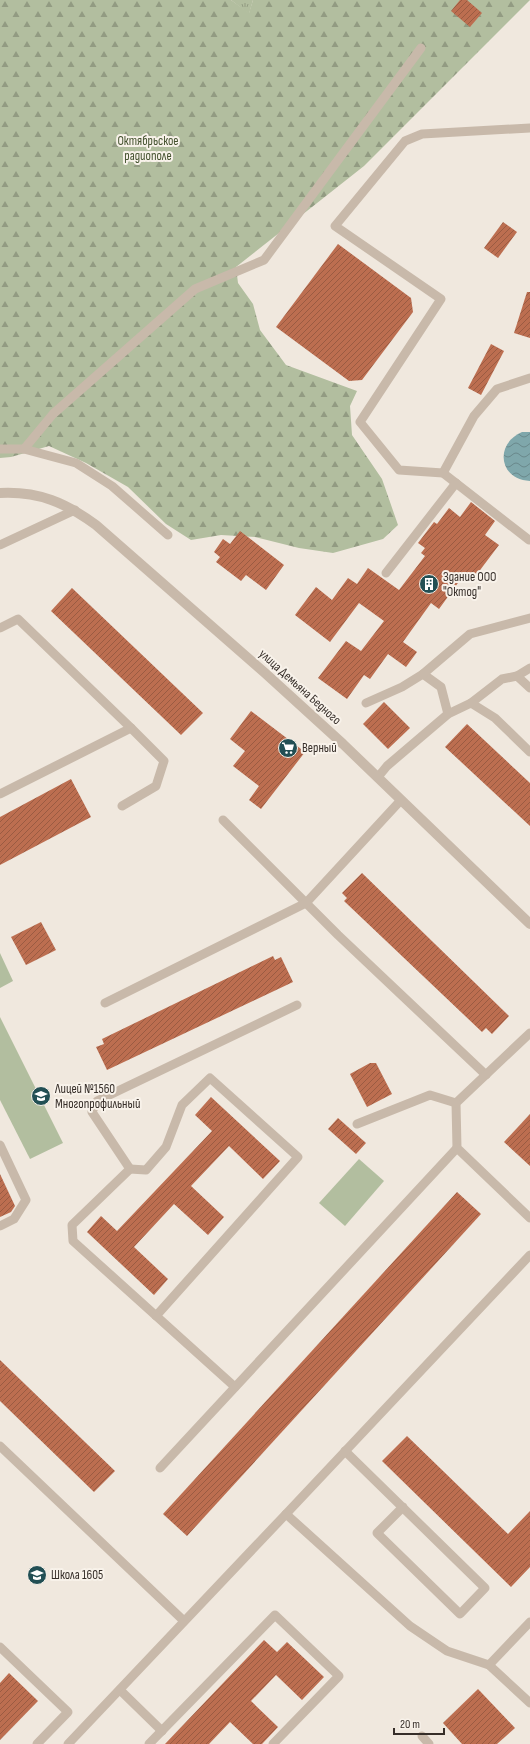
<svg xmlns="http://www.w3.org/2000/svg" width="530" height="1744" viewBox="0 0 530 1744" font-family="'Sofia Sans Condensed',sans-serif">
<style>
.grass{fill:url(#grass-tufts)}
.forest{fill:url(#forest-firs)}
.park{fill:#b2be9f}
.water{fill:url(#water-waves)}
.building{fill:url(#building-hatch)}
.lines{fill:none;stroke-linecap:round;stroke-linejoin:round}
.service{stroke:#c8b9aa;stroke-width:9}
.tertiary{stroke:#c8b9aa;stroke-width:10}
.labels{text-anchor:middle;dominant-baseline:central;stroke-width:4;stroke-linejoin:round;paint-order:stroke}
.park-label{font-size:13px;fill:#44522f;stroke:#f8f2ea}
.poi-label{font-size:13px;fill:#362e29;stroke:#f8f2ea;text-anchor:start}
.street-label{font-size:13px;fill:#362e29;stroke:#f8f2ea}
</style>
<defs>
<pattern id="grass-tufts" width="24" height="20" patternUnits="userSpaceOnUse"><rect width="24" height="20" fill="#b2be9f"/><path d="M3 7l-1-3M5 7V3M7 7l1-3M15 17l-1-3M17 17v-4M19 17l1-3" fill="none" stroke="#929b82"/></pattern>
<pattern id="forest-firs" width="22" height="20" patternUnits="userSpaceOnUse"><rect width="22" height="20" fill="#b2be9f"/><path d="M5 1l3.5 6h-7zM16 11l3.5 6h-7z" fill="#929b82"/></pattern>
<pattern id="water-waves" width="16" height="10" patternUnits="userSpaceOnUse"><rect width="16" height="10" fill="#7fa7ab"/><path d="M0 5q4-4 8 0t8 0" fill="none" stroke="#69888b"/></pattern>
<pattern id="building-hatch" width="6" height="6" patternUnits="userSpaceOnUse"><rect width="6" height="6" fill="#bc6e50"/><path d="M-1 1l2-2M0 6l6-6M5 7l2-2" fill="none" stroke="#9a5b42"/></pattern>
</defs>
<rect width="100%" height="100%" fill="#f0e8de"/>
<polygon class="grass" points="231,0 253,0 249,14"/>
<polygon class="forest" points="0,0 231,0 249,13 253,0 530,0 364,166 236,267 238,283 253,304 260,330 286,365 357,391 350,406 352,435 382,479 398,525 383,539 333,553 299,548 255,537 221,535 191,540 166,524 128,487 86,463 49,446 11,457 0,458"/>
<g class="park">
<polygon points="0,953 13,981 0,988"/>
<polygon points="0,1017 63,1143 30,1159 0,1100"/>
<polygon points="359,1159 384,1181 345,1226 319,1203"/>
</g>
<path class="water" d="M522,432H530V481C499,480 494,444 522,432Z"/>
<g class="building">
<polygon points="460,0 467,0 482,13 470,27 451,11"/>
<polygon points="503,222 517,232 498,258 484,248"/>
<polygon points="338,244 411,298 413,312 362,380 349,381 276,327"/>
<polygon points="527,292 530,292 530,338 514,333"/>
<polygon points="491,344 504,351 481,395 468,388"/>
<polygon points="471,502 495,521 485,535 499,545 471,582 463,576 439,609 431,603 403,642 417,652 406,667 388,654 370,679 364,675 347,699 318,678 346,641 361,651 384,621 359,603 330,642 295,615 316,587 332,600 348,578 357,584 368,568 399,590 425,556 421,553 425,548 418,543 434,522 437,524 449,508 460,517"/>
<polygon points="240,531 284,565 266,590 246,575 241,581 216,562 220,557 214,552 223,539 230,544"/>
<polygon points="72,588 203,713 181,735 51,611"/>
<polygon points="384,702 410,728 388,749 363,724"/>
<polygon points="251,711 305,752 261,809 249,800 259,786 233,766 245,751 230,739"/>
<polygon points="467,724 530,783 530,826 445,747"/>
<polygon points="71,779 91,817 0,865 0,817"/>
<polygon points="362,873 509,1016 492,1034 486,1028 482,1032 344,901 347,898 342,893"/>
<polygon points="41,922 56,950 26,965 11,937"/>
<polygon points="273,956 275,960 281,957 293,982 107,1070 96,1047 104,1044 102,1039"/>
<polygon points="370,1063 376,1063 392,1094 367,1107 350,1074"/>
<polygon points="211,1097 280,1161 263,1179 229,1146 191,1186 224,1217 208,1235 174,1204 134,1247 168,1279 154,1295 87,1232 101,1216 117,1231 212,1131 195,1115"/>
<polygon points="530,1114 530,1166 504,1142"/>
<polygon points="338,1118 366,1143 356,1154 328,1129"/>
<polygon points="0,1174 15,1206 11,1212 0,1217"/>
<polygon points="457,1192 481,1214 187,1536 163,1514"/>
<polygon points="0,1360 115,1471 94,1492 0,1401"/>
<polygon points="407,1436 508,1534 530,1511 530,1567 511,1587 382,1461"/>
<polygon points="264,1640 277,1652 287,1642 324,1677 302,1700 276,1675 251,1701 278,1727 262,1744 253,1744 230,1722 209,1744 165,1744"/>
<polygon points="9,1673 38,1701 0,1740 0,1683"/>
<polygon points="478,1689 515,1728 497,1744 462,1744 443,1723"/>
</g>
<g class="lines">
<g class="service">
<polyline points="0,449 24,449 76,463 112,486 168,535"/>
<polyline points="24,449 53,414 195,289 264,260 421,48"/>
<polyline points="443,473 474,416 497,389 530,378"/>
<polyline points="529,540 443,473 399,470 360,422 441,299 335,226 405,141 422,134 530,128"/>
<polyline points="0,545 75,510"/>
<polyline points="386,573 456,483"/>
<polyline points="0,628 18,619 131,728 0,794"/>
<polyline points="423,674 441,687 448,714"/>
<polyline points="517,676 530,668"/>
<polyline points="366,703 402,687 423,674 470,634 530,618"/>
<polyline points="471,703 502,679 517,676 530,688"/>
<polyline points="378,777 387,766 448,714 471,703 495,718 530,752"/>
<polyline points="122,806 156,786 164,761 131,728"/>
<polyline points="223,820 338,935 486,1075"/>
<polyline points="105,1003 306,903 401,800"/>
<polyline points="530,1033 456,1103 457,1148 530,1218"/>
<polyline points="357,1124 430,1095 456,1103"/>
<polyline points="0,1145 26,1200 14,1219 0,1226"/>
<polyline points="130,1169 146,1170 166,1147 182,1105 210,1078 298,1157 156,1316"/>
<polyline points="235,1387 73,1241 72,1225 130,1169 92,1112 97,1101 297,1005"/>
<polyline points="0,1446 184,1621"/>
<polyline points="345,1451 485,1588 460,1614 377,1533 403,1507"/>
<polyline points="160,1468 457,1148"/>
<polyline points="286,1514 530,1255"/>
<polyline points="0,1647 68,1712 37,1744"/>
<polyline points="489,1665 530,1622"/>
<polyline points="120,1690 162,1731"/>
<polyline points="422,1736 429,1744"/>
<polyline points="68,1744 286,1514 410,1626 447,1651 489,1665 530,1703"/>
<polyline points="149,1744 275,1615 339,1676 273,1744"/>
</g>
<path class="tertiary" d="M0,493C39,491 66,503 96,525L265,673L343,744L530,924"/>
</g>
<defs>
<symbol id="building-disc" viewBox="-11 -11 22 22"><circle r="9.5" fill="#224f54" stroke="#f8f2ea"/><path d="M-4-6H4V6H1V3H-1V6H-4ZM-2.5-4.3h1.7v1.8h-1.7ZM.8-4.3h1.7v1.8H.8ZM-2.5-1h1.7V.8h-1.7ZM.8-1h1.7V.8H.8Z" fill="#fff"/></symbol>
<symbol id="supermarket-disc" viewBox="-11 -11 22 22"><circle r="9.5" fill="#224f54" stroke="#f8f2ea"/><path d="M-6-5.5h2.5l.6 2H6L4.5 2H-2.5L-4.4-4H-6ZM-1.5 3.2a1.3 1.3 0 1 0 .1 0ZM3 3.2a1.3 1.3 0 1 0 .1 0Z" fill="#fff"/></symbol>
<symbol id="school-disc" viewBox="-11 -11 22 22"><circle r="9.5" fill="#224f54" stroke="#f8f2ea"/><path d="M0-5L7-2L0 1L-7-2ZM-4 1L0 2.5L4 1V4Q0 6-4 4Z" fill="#fff"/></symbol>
</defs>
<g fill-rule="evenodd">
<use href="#building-disc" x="418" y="573" width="22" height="22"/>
<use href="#supermarket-disc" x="277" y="737" width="22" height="22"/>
<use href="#school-disc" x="30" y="1085" width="22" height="22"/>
<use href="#school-disc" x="26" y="1564" width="22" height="22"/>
</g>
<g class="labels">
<g class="park-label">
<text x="148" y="141">Октябрьское<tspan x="148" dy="15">радиополе</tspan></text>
</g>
<g class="poi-label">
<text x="443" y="577">Здание ООО<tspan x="443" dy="15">"Октод"</tspan></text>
<text x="302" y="748">Верный</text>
<text x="55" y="1089">Лицей №1560<tspan x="55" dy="15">Многопрофильный</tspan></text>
<text x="51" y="1575">Школа 1605</text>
</g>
<g class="street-label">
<text transform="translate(300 687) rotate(42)">улица Демьяна Бедного</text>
</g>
</g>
<path d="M394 1728v6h50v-6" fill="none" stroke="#362e29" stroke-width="2"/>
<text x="400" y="1728" font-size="12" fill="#362e29" stroke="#f8f2ea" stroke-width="3" paint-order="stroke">20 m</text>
</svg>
